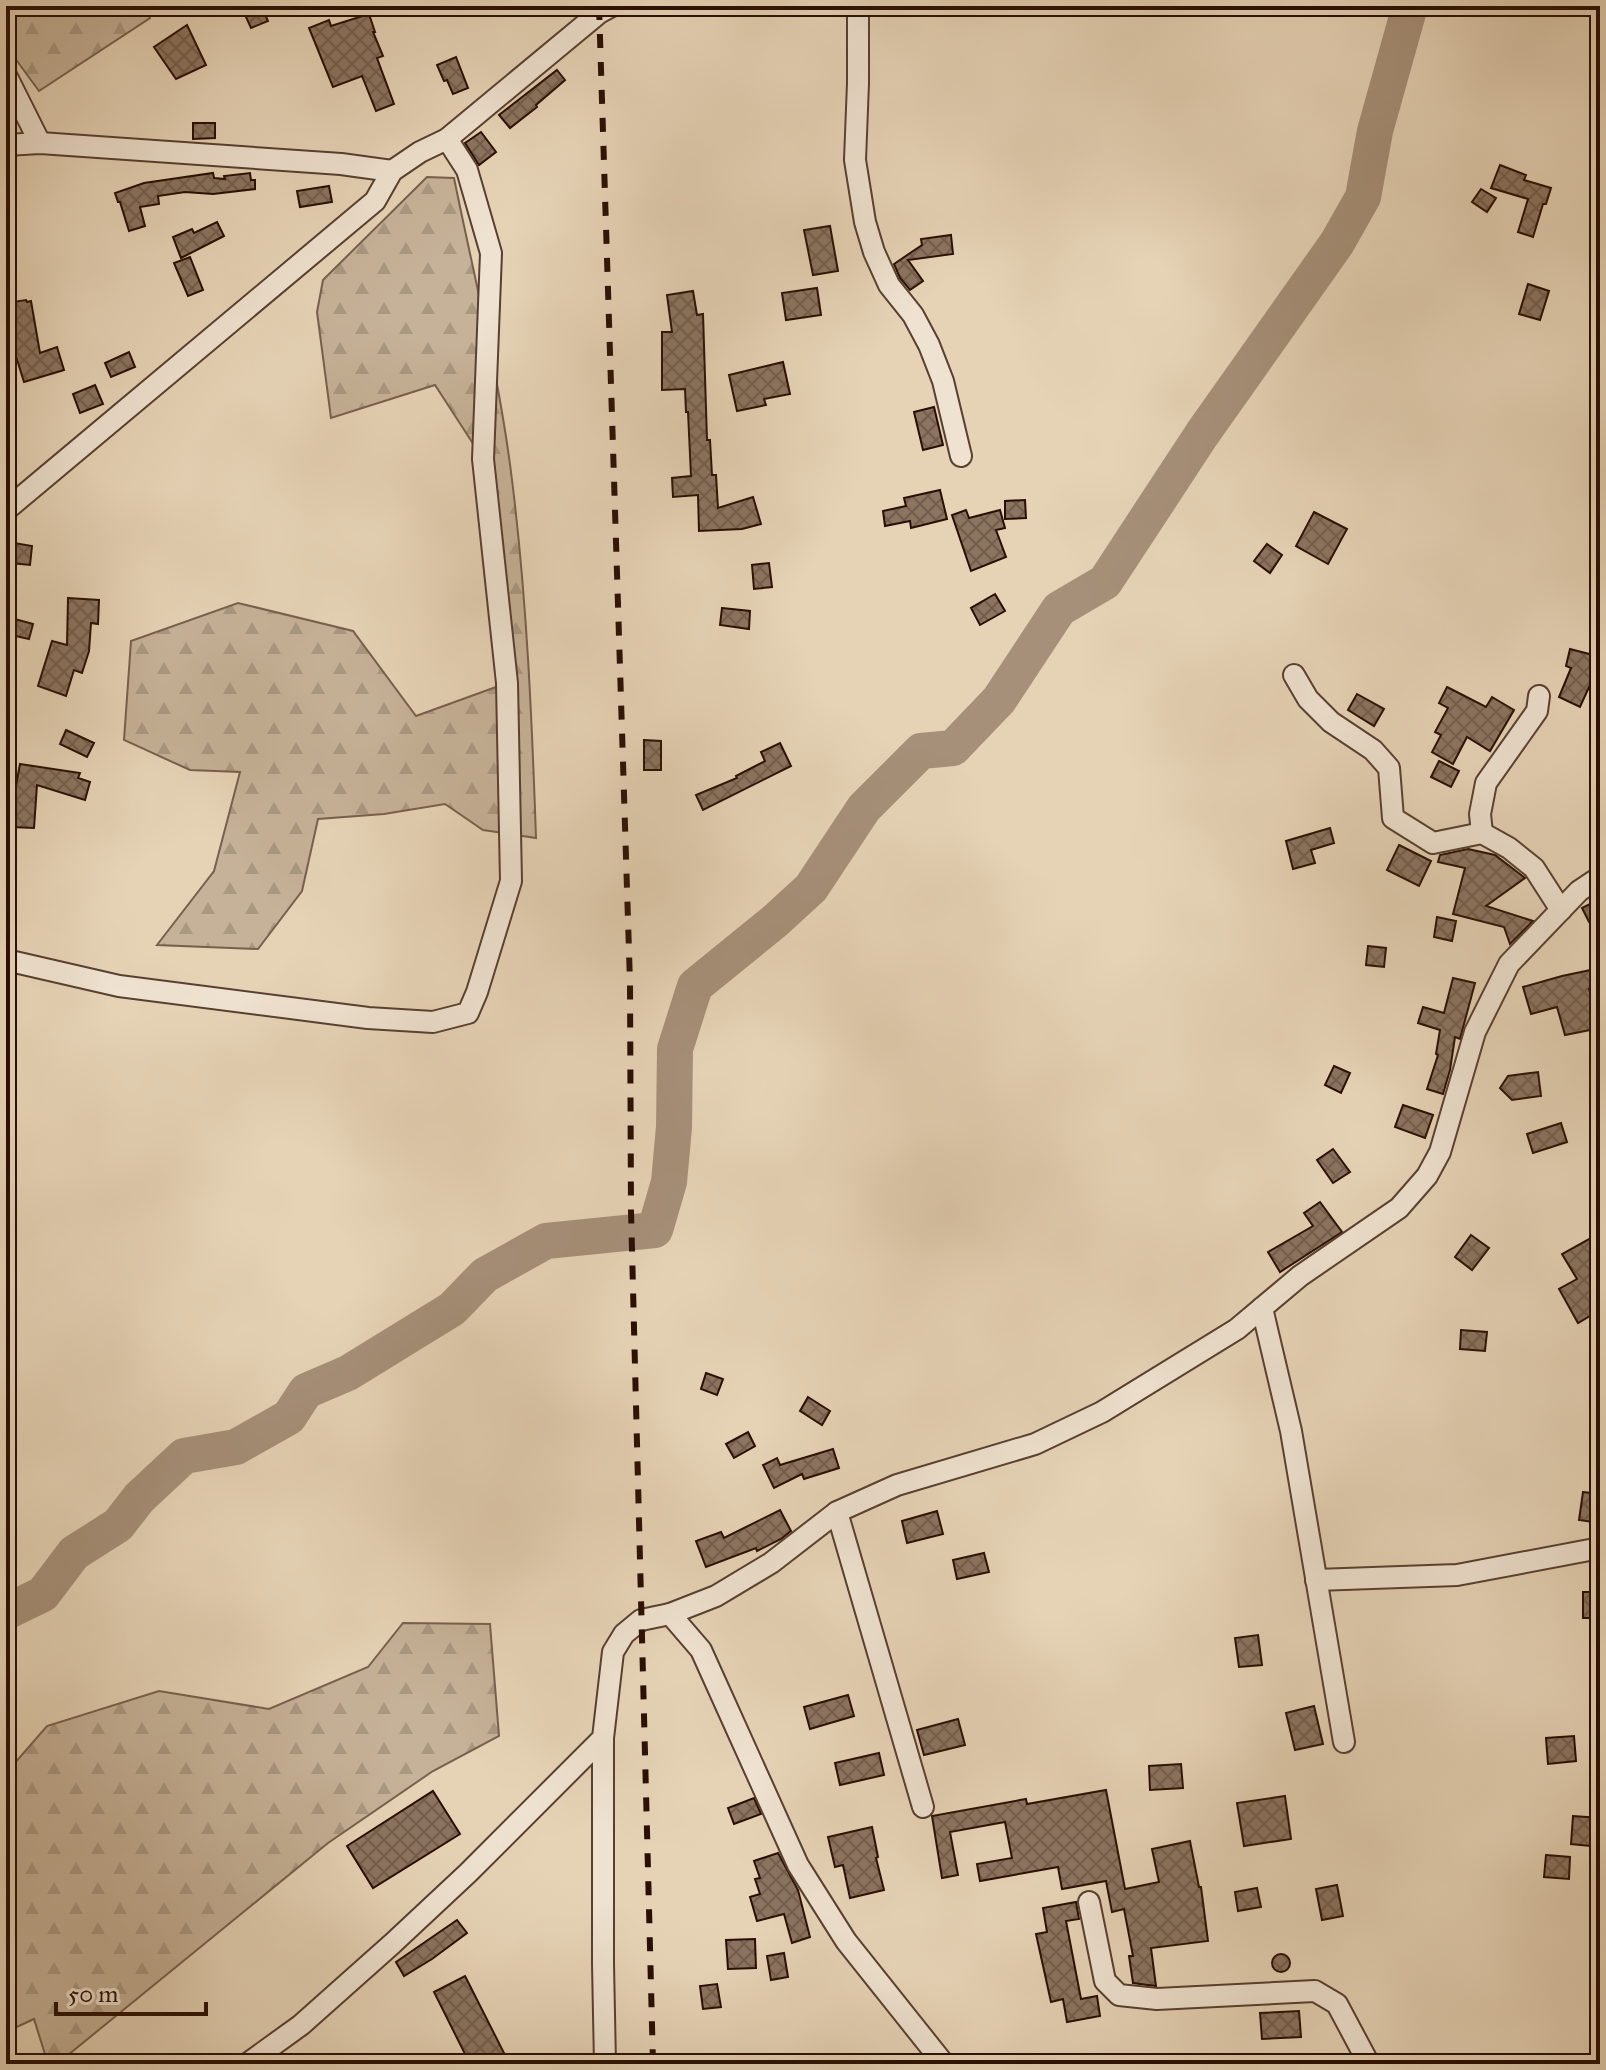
<svg xmlns="http://www.w3.org/2000/svg" width="1606" height="2070" viewBox="0 0 1606 2070" font-family="'IM FELL Great Primer',serif">
<style>
.forest{fill:url(#forest-firs);stroke:#78604e;stroke-width:2}
.lines{fill:none;stroke-linecap:round;stroke-linejoin:round}
.river{stroke:#a69079;stroke-width:36}
.building{fill:url(#building-cross-hatch);stroke:#290e03;stroke-width:2}
.street-casing{stroke:#583f30;stroke-width:24}
.street{stroke:#efe2d0;stroke-width:20}
.rail{stroke:#290e03;stroke-width:6;stroke-dasharray:14 14;stroke-linecap:butt}
</style>
<defs>
<pattern id="forest-firs" width="22" height="20" patternUnits="userSpaceOnUse" patternTransform="scale(2)"><rect width="22" height="20" fill="#c6b298"/><path d="M5 1l3.5 6h-7zM16 11l3.5 6h-7z" fill="#aa9881"/></pattern>
<pattern id="building-cross-hatch" width="8" height="8" patternUnits="userSpaceOnUse" patternTransform="scale(2)"><rect width="8" height="8" fill="#8b7460"/><path d="M0 0l8 8M0 8l8-8" fill="none" stroke="#725e4d"/></pattern>
</defs>
<rect width="100%" height="100%" fill="#e6d3b6"/>
<filter id="stains"><feTurbulence type="fractalNoise" baseFrequency=".0025" numOctaves="4"/><feColorMatrix values="0 0 0 0 .2 0 0 0 0 .09 0 0 0 0 .02 0 0 0 .5 -.17"/></filter>
<radialGradient id="worn" r=".72"><stop offset=".6" stop-color="#630" stop-opacity="0"/><stop offset="1" stop-color="#630" stop-opacity=".3"/></radialGradient>
<g class="forest">
<polygon points="6,6 146,6 150,18 39,91 6,46"/>
<path d="M427,177L454,178C475,281 501,384 513,488C527,604 532,721 536,838L483,830L445,804L384,814L318,819L302,891L258,949L157,945L214,871L240,772L190,770L124,740L131,641L238,603L353,631L416,716L507,683L483,459L435,385L331,418L317,312L323,280Z"/>
<polygon points="403,1623 490,1624 499,1736 433,1771 328,1843 57,2064 48,2064 34,2019 6,2032 6,1773 47,1726 159,1691 269,1709 368,1667"/>
</g>
<g class="lines">
<polyline class="river" points="6,1612 43,1594 74,1553 118,1525 139,1498 184,1456 236,1447 289,1417 306,1391 348,1373 452,1309 485,1275 546,1241 655,1230 669,1182 674,1127 675,1049 695,986 775,921 811,888 864,808 921,751 953,748 999,700 1059,609 1105,582 1202,434 1337,243 1363,197 1375,131 1410,6"/>
</g>
<g class="building">
<polygon points="241,6 261,6 268,21 251,28"/>
<polygon points="369,14 375,32 373,32 383,56 377,58 394,104 376,111 362,76 333,87 309,28 329,20 331,26"/>
<polygon points="187,25 206,65 176,79 154,47"/>
<polygon points="456,57 468,88 453,94 447,80 444,81 437,65"/>
<polygon points="557,70 565,80 536,105 537,107 510,128 499,115"/>
<polygon points="193,123 215,123 215,138 193,139"/>
<polygon points="481,132 496,152 479,165 465,143"/>
<polygon points="1500,165 1526,175 1524,180 1551,188 1546,204 1543,204 1533,237 1518,232 1528,199 1491,188"/>
<polygon points="213,173 214,178 225,179 224,176 250,173 251,180 255,180 255,189 213,194 185,192 158,196 159,204 140,207 145,226 129,231 120,202 118,202 115,193 144,183"/>
<polygon points="329,186 332,202 300,207 297,191"/>
<polygon points="1481,189 1496,198 1487,212 1472,202"/>
<polygon points="217,222 224,236 181,258 173,237 192,229 194,233"/>
<polygon points="830,226 838,271 813,275 804,230"/>
<polygon points="951,235 953,254 908,260 923,281 910,290 900,278 894,264 922,245 921,239"/>
<polygon points="190,257 203,290 188,296 174,263"/>
<polygon points="1528,284 1549,291 1540,320 1519,314"/>
<polygon points="817,288 821,315 786,320 782,293"/>
<polygon points="693,291 697,315 703,314 707,440 710,440 712,475 716,475 718,508 753,497 761,524 742,529 699,531 698,495 673,497 672,478 691,476 688,412 686,412 685,389 662,390 662,332 672,332 667,295"/>
<polygon points="26,300 27,302 31,301 40,353 57,347 64,370 24,382 14,350 10,350 6,327 6,303"/>
<polygon points="129,352 135,367 111,377 105,363"/>
<polygon points="783,362 790,394 764,399 766,405 737,411 729,375"/>
<polygon points="95,385 103,404 80,413 73,394"/>
<polygon points="934,407 943,445 923,450 914,412"/>
<polygon points="940,490 947,519 911,528 910,521 885,526 883,511 906,506 904,498"/>
<polygon points="1025,500 1026,518 1005,519 1005,501"/>
<polygon points="966,510 969,518 1000,510 1005,528 996,530 1006,557 971,571 952,515"/>
<polygon points="1314,512 1347,529 1328,564 1296,546"/>
<polygon points="14,543 32,546 30,565 11,563"/>
<polygon points="1267,544 1282,555 1270,573 1254,561"/>
<polygon points="769,563 772,587 754,589 752,565"/>
<polygon points="995,594 1005,611 980,625 971,608"/>
<polygon points="68,598 99,600 98,624 91,623 89,651 82,673 74,670 66,696 38,686 52,641 67,645"/>
<polygon points="722,608 750,611 749,629 720,625"/>
<polygon points="11,618 33,624 29,639 7,634"/>
<polygon points="1570,649 1597,656 1590,685 1580,707 1559,697 1571,668 1566,666"/>
<polygon points="1447,687 1486,707 1492,697 1514,710 1490,751 1467,737 1453,764 1432,752 1441,735 1435,732 1448,708 1439,703"/>
<polygon points="1357,694 1384,709 1374,726 1348,710"/>
<polygon points="66,730 94,743 87,757 60,744"/>
<polygon points="644,740 661,741 661,770 644,770"/>
<polygon points="780,743 791,766 703,810 696,795 737,778 736,776 765,761 761,752"/>
<polygon points="1439,761 1459,771 1451,787 1431,777"/>
<polygon points="20,764 80,773 78,778 90,782 85,800 37,785 34,828 11,827 12,807"/>
<polygon points="1330,828 1334,843 1311,850 1315,863 1293,869 1286,841"/>
<polygon points="1399,845 1431,861 1419,886 1387,870"/>
<polygon points="1468,849 1495,855 1525,878 1486,906 1533,921 1510,944 1504,927 1453,914 1465,868 1438,862 1440,855"/>
<polygon points="1600,899 1600,916 1589,922 1582,908"/>
<polygon points="1437,917 1456,921 1452,941 1434,937"/>
<polygon points="1368,946 1386,948 1384,967 1366,965"/>
<polygon points="1600,968 1600,987 1589,989 1600,1028 1565,1035 1557,1007 1531,1014 1523,987 1562,976"/>
<polygon points="1453,978 1475,983 1460,1039 1455,1037 1450,1070 1443,1094 1427,1089 1438,1055 1436,1054 1440,1030 1418,1023 1423,1007 1444,1013"/>
<polygon points="1334,1066 1350,1073 1341,1093 1325,1085"/>
<polygon points="1538,1072 1541,1096 1512,1100 1500,1088 1508,1076"/>
<polygon points="1403,1105 1433,1115 1425,1138 1395,1127"/>
<polygon points="1561,1123 1567,1142 1533,1153 1527,1134"/>
<polygon points="1333,1149 1350,1172 1333,1183 1317,1160"/>
<polygon points="1320,1202 1342,1232 1280,1272 1268,1252 1313,1226 1304,1213"/>
<polygon points="1600,1233 1600,1310 1578,1323 1559,1289 1577,1279 1562,1254"/>
<polygon points="1471,1235 1489,1248 1472,1270 1455,1257"/>
<polygon points="1461,1330 1487,1332 1485,1351 1460,1349"/>
<polygon points="706,1373 723,1379 717,1395 701,1389"/>
<polygon points="808,1397 830,1411 822,1425 800,1411"/>
<polygon points="748,1432 755,1446 734,1458 726,1444"/>
<polygon points="833,1449 839,1468 804,1479 802,1474 774,1488 763,1465 777,1458 780,1465"/>
<polygon points="1583,1492 1600,1494 1600,1523 1579,1520"/>
<polygon points="780,1510 791,1531 781,1539 757,1551 756,1548 706,1567 696,1541 721,1532 724,1538"/>
<polygon points="937,1511 943,1534 907,1543 902,1521"/>
<polygon points="984,1553 989,1572 957,1579 953,1560"/>
<rect x="1583" y="1592" width="17" height="26"/>
<polygon points="1258,1635 1262,1665 1239,1667 1235,1638"/>
<polygon points="848,1695 854,1716 810,1729 804,1707"/>
<polygon points="1314,1706 1323,1744 1295,1750 1286,1713"/>
<polygon points="958,1719 965,1745 924,1755 917,1730"/>
<polygon points="1574,1736 1576,1761 1548,1764 1546,1738"/>
<polygon points="879,1753 884,1775 840,1785 835,1763"/>
<polygon points="1181,1764 1183,1788 1150,1790 1149,1766"/>
<polygon points="1106,1790 1125,1889 1159,1882 1152,1849 1190,1841 1199,1887 1201,1887 1208,1941 1151,1948 1156,1986 1133,1983 1129,1956 1133,1956 1124,1909 1112,1912 1106,1881 1062,1889 1058,1867 980,1881 977,1864 1012,1858 1005,1822 950,1832 958,1875 942,1878 932,1816 1026,1799 1027,1804"/>
<polygon points="433,1791 460,1834 373,1888 347,1846"/>
<polygon points="1285,1796 1291,1839 1244,1846 1237,1803"/>
<polygon points="754,1798 761,1814 734,1824 728,1808"/>
<polygon points="1573,1816 1600,1818 1600,1847 1571,1844"/>
<polygon points="872,1827 878,1857 876,1858 884,1890 850,1898 843,1865 835,1867 828,1837"/>
<polygon points="778,1853 798,1890 810,1937 792,1943 784,1914 757,1921 750,1897 760,1894 755,1879 760,1878 754,1861"/>
<polygon points="1546,1855 1570,1857 1569,1879 1544,1877"/>
<polygon points="1337,1885 1343,1916 1322,1920 1316,1889"/>
<polygon points="1257,1888 1261,1907 1238,1911 1235,1892"/>
<polygon points="1076,1902 1079,1919 1066,1921 1081,1999 1097,1996 1100,2016 1067,2022 1063,1999 1051,2002 1036,1934 1047,1932 1043,1908"/>
<polygon points="457,1920 467,1933 432,1959 404,1976 396,1962"/>
<polygon points="755,1939 756,1968 728,1969 726,1940"/>
<polygon points="784,1953 788,1977 771,1980 767,1956"/>
<circle cx="1281" cy="1963" r="9"/>
<polygon points="465,1976 505,2055 487,2064 470,2064 434,1992"/>
<polygon points="717,1984 721,2007 703,2009 700,1986"/>
<polygon points="1299,2011 1301,2037 1262,2039 1260,2013"/>
</g>
<g class="lines">
<defs>
<g id="street">
<polyline points="858,6 858,83 855,160 865,222 874,252 889,285 913,315 929,345 943,381 961,456"/>
<polyline points="6,75 40,143"/>
<polyline points="6,145 40,143 341,164 392,171"/>
<polyline points="6,510 375,201 392,171 420,152 447,139 599,13 612,6"/>
<polyline points="1294,675 1308,699 1331,722 1373,750 1389,768 1393,818 1433,843 1482,833 1509,848 1534,868 1561,910"/>
<polyline points="1482,833 1480,814 1486,783 1537,711 1539,696"/>
<polyline points="6,960 119,986 368,1018 433,1022 468,1013 477,992 511,881 507,683 483,459 491,253 467,170 447,139"/>
<polyline points="1262,1308 1291,1431 1344,1742"/>
<polyline points="837,1512 923,1807"/>
<polyline points="1316,1580 1457,1575 1600,1548"/>
<polyline points="670,1614 701,1650 798,1865 846,1941 944,2064"/>
<polyline points="603,1738 603,1964 605,2064"/>
<polyline points="1089,1902 1105,1981 1119,1995 1157,1999 1315,1991 1337,2004 1369,2064"/>
<polyline points="247,2064 301,2025 392,1944 468,1873 603,1738 613,1652 624,1634 641,1620 670,1614 716,1596 771,1563 837,1512 897,1485 1035,1444 1102,1412 1237,1329 1300,1276 1399,1208 1427,1176 1440,1152 1475,1032 1509,964 1579,891 1600,877"/>
</g>
</defs>
<use href="#street" class="street-casing"/>
<use href="#street" class="street"/>
<polyline class="rail" points="599,6 630,983 631,1211 653,2064"/>
</g>
<rect width="1606" height="2070" fill="none" stroke="#e6d3b6" stroke-width="32"/>
<rect x="8" y="8" width="1590" height="2054" fill="none" stroke="#290e03" stroke-width="4"/>
<rect x="16" y="16" width="1574" height="2038" fill="none" stroke="#290e03" stroke-width="2"/>
<path d="M56 2002v12h150v-12" fill="none" stroke="#290e03" stroke-width="4"/>
<text x="68" y="2002" font-size="24" fill="#290e03" stroke="#efe2d0" stroke-width="6" paint-order="stroke">50 m</text>
<rect width="100%" height="100%" filter="url(#stains)"/>
<rect width="100%" height="100%" fill="url(#worn)"/>
</svg>
